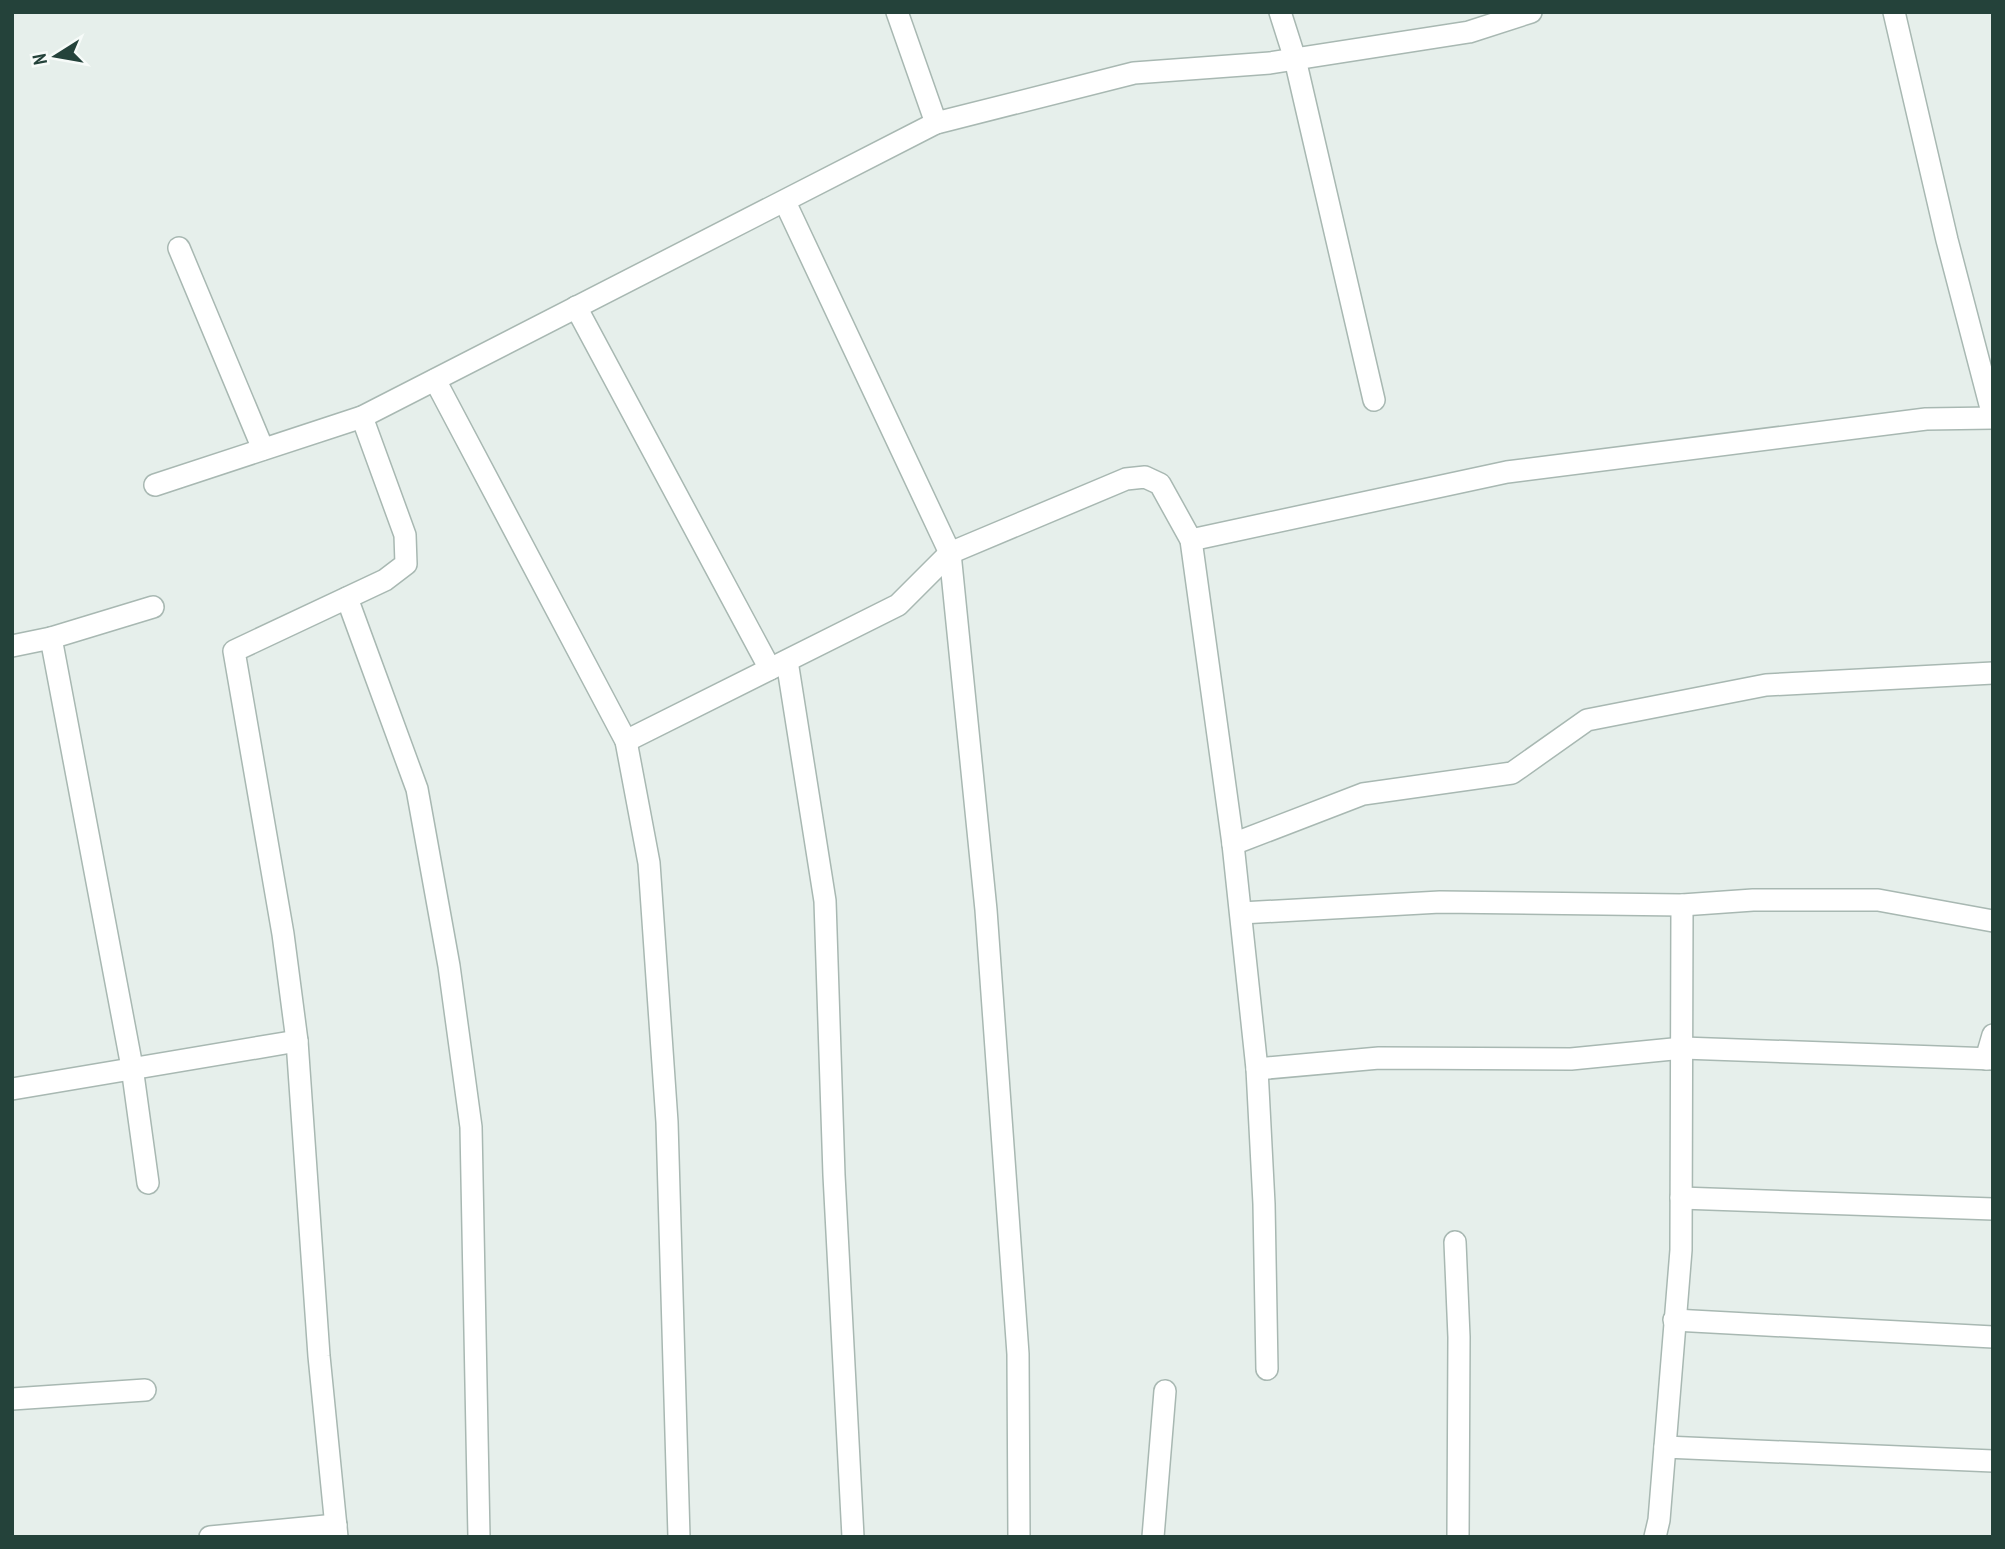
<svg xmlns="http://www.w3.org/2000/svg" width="2005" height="1549" viewBox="0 0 2005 1549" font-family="'PT Sans Narrow',sans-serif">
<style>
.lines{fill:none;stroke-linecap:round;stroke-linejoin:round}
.minor-casing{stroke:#a8b8b2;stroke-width:24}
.minor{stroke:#fff;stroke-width:21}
</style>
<rect width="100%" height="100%" fill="#e6efeb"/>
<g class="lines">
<defs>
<g id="minor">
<polyline points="897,12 936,123"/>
<polyline points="1280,12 1295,59 1374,400"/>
<polyline points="1894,12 1947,240 1993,416"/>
<polyline points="785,202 950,553 986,910 1018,1354 1019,1537"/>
<polyline points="179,248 263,449"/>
<polyline points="576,307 770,669"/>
<polyline points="435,380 626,741 649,863 667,1122 679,1537"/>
<polyline points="155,485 362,417 936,123 1134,73 1270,63 1469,32 1531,12"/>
<polyline points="1191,540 1507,472 1926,419 1993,418"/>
<polyline points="347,598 417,789 449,966 471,1127 479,1537"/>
<polyline points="51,638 153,607"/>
<polyline points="12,646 51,638 132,1067 148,1183"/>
<polyline points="787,661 825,901 834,1175 853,1537"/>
<polyline points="626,741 898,605 950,553 1126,479 1145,477 1160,484 1191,540 1233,844 1257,1069 1264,1204 1267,1369"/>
<polyline points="1233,844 1363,794 1512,773 1587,720 1766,685 1993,673"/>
<polyline points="1241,913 1440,902 1682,905 1753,900 1878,900 1993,921"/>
<polyline points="1986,1059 1993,1035"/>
<polyline points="1257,1069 1379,1058 1571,1059 1683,1048 1993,1059"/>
<polyline points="12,1089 297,1041"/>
<polyline points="1681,1198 1993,1209"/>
<polyline points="1455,1242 1459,1337 1458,1537"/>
<polyline points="1674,1320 1993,1337"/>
<polyline points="12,1399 145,1390"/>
<polyline points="1665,1447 1993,1461"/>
<polyline points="210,1537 336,1525"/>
<polyline points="337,1537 319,1356 297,1041 283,934 234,651 385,580 406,564 405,535 362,417"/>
<polyline points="1153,1537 1165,1391"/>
<polyline points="1655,1537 1659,1520 1681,1250 1682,905"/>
</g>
</defs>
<use href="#minor" class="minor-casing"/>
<use href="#minor" class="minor"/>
</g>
<rect width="2005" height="1549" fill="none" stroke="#24423a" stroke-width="28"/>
<g transform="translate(56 56) rotate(259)" stroke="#f7fbf9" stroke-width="5" paint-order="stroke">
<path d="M0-5L12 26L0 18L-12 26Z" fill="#24423a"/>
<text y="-10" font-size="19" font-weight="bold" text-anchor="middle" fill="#24423a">N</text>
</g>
</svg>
